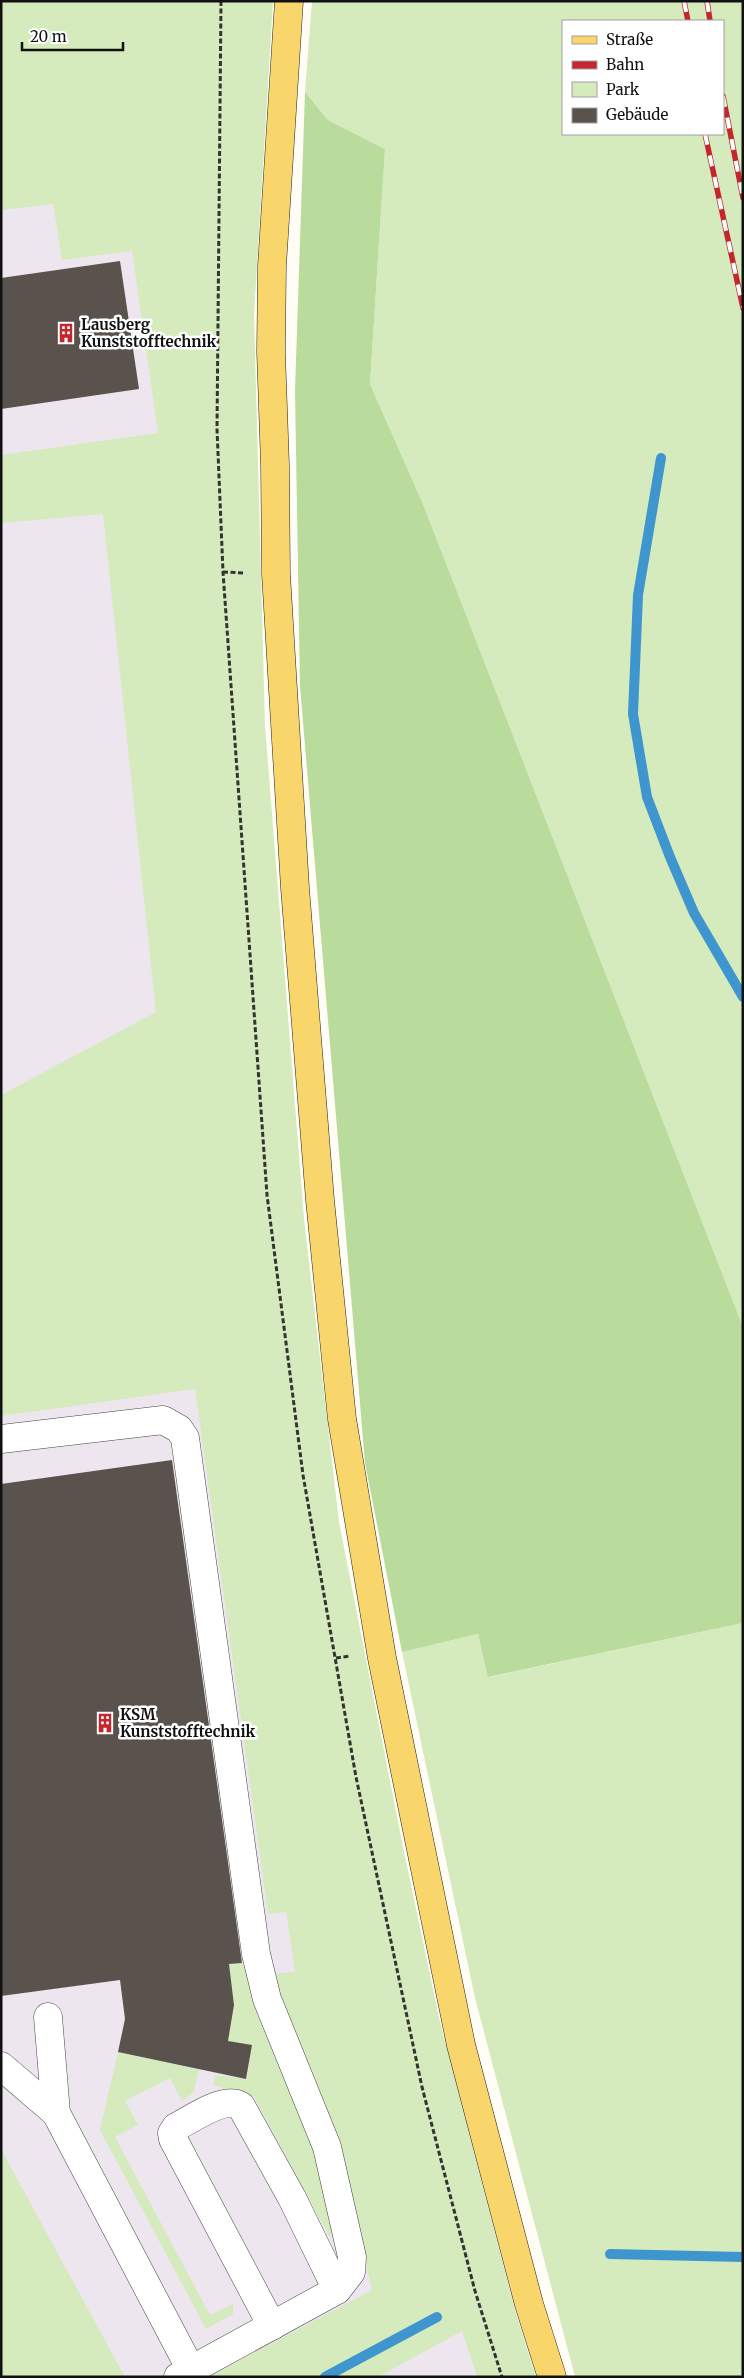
<svg xmlns="http://www.w3.org/2000/svg" width="744" height="2378" font-family="Merriweather,serif">
<style>
.industrial{fill:#eee6ef}
.green{fill:#d5ebbd;fill-rule:evenodd}
.forest{fill:#b9dc9c}
.lines{fill:none;stroke-linecap:round;stroke-linejoin:round}
.stream{stroke:#3f96cf;stroke-width:10}
.building{fill:#5a524d}
.minor-casing{stroke:#444;stroke-width:29}
.major-casing{stroke:#222;stroke-width:29}
.path{stroke:#333;stroke-width:3;stroke-dasharray:5 2.5;stroke-linecap:butt}
.minor{stroke:#fff;stroke-width:28}
.major{stroke:#f9d66b;stroke-width:28}
.rail-casing{stroke:#c4262e;stroke-width:5.5}
.rail{stroke:#fff;stroke-width:4;stroke-dasharray:11;stroke-linecap:butt}
.labels{text-anchor:middle;dominant-baseline:central;stroke-width:5;stroke-linejoin:round;paint-order:stroke}
.poi-label{font-size:15px;font-weight:bold;fill:#111;stroke:#fff;text-anchor:start}
</style>
<rect width="100%" height="100%" fill="#fffdf5"/>
<polygon class="industrial" points="1,1 202,1 252,1208 463,2331 477,2377 1,2377"/>
<g class="green">
<polygon points="1,1 273,1 254,315 265,725 304,1219 339,1522 403,1847 440,2022 515,2310 536,2377 477,2377 462,2331 378,2377 208,2377 372,2290 336,2143 280,2000 276,1974 295,1971 286,1912 268,1914 195,1389 1,1416 1,1095 156,1012 103,514 1,523 1,455 158,433 132,251 62,260 53,204 1,210"/>
<path d="M312,1H743V1327L423,504L370,384L385,149L328,120L305,92ZM563,21H723V134H563Z"/>
<polygon points="743,1623 743,2377 575,2377 475,1998 402,1652 478,1634 489,1677"/>
<polygon points="242,1963 312,2136 336,2233 329,2236 254,2097 213,2085 215,2075 247,2079 252,2046 228,2041 234,2005 229,1964"/>
<polygon points="118,2052 199,2069 194,2092 182,2101 170,2078 125,2101 138,2125 115,2137 210,2315 233,2304 233,2314 206,2329 100,2130"/>
<polygon points="1,2149 125,2377 1,2377"/>
</g>
<polygon class="forest" points="305,92 328,120 385,149 370,384 423,504 743,1327 743,1623 488,1677 478,1634 402,1652 365,1463 300,686 295,390"/>
<g class="lines">
<g class="stream">
<polyline points="661,458 638,595 633,714 647,797 670,857 694,913 743,997"/>
<polyline points="610,2254 743,2257"/>
<polyline points="325,2377 437,2317"/>
</g>
</g>
<g class="building">
<polygon points="120,261 139,389 1,409 1,278"/>
<polygon points="172,1460 242,1963 229,1964 234,2005 228,2041 252,2045 246,2079 118,2052 125,2019 120,1980 1,1996 1,1484"/>
</g>
<g class="lines">
<defs>
<g id="minor">
<polyline points="1,1439 163,1420 179,1429 185,1438 256,1954 267,1999 327,2147 352,2257 351,2272 337,2290 178,2377"/>
<polyline points="48,2017 56,2113 191,2370"/>
<polyline points="1,2066 56,2113"/>
<path d="M272,2326L173,2139L172,2133L176,2127C192,2119 225,2095 241,2106L292,2198L337,2290"/>
</g>
<polyline id="major" points="289,1 272,266 271,352 275,465 276,574 295,888 320,1200 342,1419 382,1658 461,2045 529,2304 552,2377"/>
</defs>
<use href="#minor" class="minor-casing"/>
<use href="#major" class="major-casing"/>
<g class="path">
<polyline points="221,1 217,429 223,572 267,1195 303,1475 356,1777 422,2087 475,2291 502,2377"/>
<polyline points="223,572 245,573"/>
<polyline points="336,1658 350,1656"/>
</g>
<use href="#minor" class="minor"/>
<use href="#major" class="major"/>
<defs>
<g id="rail">
<polyline points="684,1 688,21"/>
<polyline points="707,1 710,21"/>
<polyline points="723,96 743,198"/>
<polyline points="705,134 743,308"/>
</g>
</defs>
<use href="#rail" class="rail-casing"/>
<use href="#rail" class="rail"/>
</g>
<defs>
<symbol id="building-bare" viewBox="-9 -9 18 18"><path d="M-4-6H4V6H1V3H-1V6H-4ZM-2.5-4.3h1.7v1.8h-1.7ZM.8-4.3h1.7v1.8H.8ZM-2.5-1h1.7V.8h-1.7ZM.8-1h1.7V.8H.8Z" fill="#c4262e" stroke="#fff" stroke-width="2.5" paint-order="stroke"/></symbol>
</defs>
<g fill-rule="evenodd">
<use href="#building-bare" x="52" y="319" width="28" height="28"/>
<use href="#building-bare" x="91" y="1709" width="28" height="28"/>
</g>
<g class="labels">
<g class="poi-label">
<text x="81" y="324">Lausberg<tspan x="81" dy="17">Kunststofftechnik</tspan></text>
<text x="120" y="1714">KSM<tspan x="120" dy="17">Kunststofftechnik</tspan></text>
</g>
</g>
<rect width="744" height="2378" fill="none" stroke="#111111" stroke-width="5"/>
<rect x="562" y="20" width="162" height="115" fill="#ffffff" stroke="#a0a0a0"/>
<rect x="572" y="36" width="25" height="8" fill="#f9d66b" stroke="#a0a0a0"/>
<text x="606" y="45" font-size="15" fill="#111111">Straße</text>
<rect x="572" y="61" width="25" height="8" fill="#c4262e" stroke="#a0a0a0"/>
<text x="606" y="70" font-size="15" fill="#111111">Bahn</text>
<rect x="572" y="82" width="25" height="15" fill="#d5ebbd" stroke="#a0a0a0"/>
<text x="606" y="95" font-size="15" fill="#111111">Park</text>
<rect x="572" y="108" width="25" height="15" fill="#5a524d" stroke="#a0a0a0"/>
<text x="606" y="120" font-size="15" fill="#111111">Gebäude</text>
<path d="M22 42v8h101v-8" fill="none" stroke="#111111" stroke-width="2.5"/>
<text x="30" y="42" font-size="15" fill="#111111" stroke="#ffffff" stroke-width="4" paint-order="stroke">20 m</text>
</svg>
